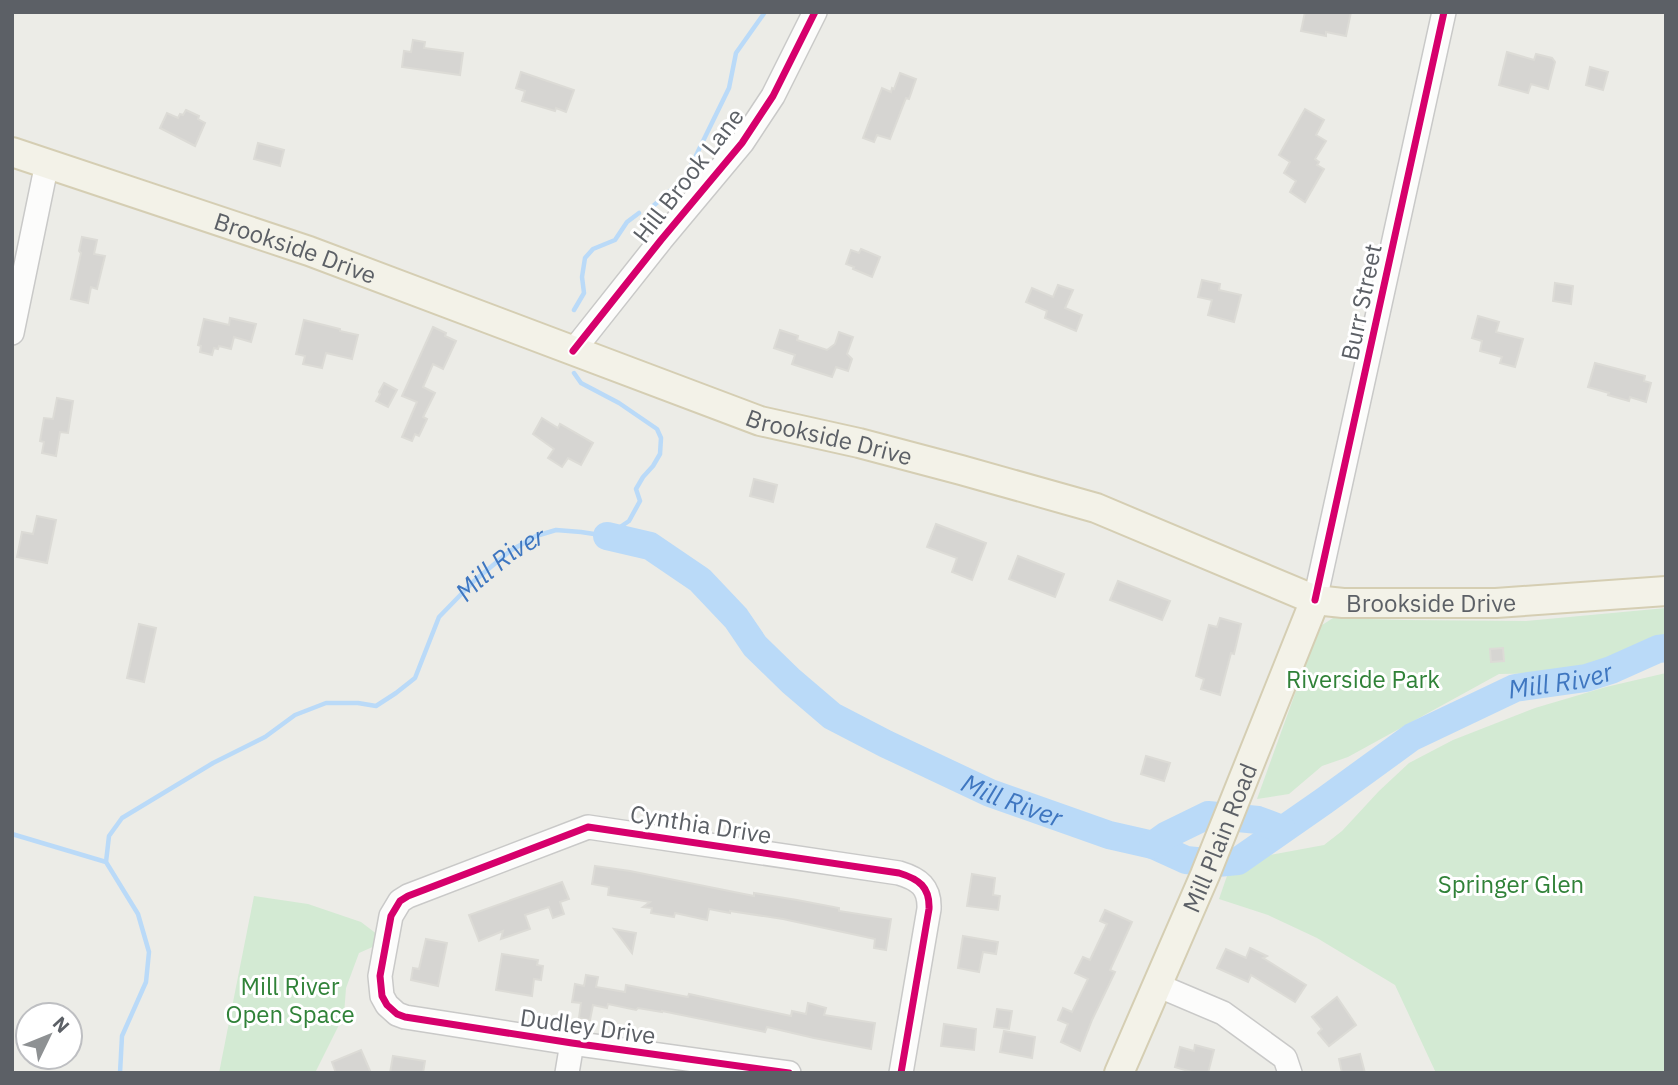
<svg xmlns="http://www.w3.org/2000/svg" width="1678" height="1085" font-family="'IBM Plex Sans',sans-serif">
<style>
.green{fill:#d3ead3}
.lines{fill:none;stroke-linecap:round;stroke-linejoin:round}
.stream{stroke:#badaf8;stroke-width:4.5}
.river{stroke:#badaf8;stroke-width:28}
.building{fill:#d6d5d2;stroke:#dcdbd6;stroke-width:2}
.minor-casing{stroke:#c9c9c8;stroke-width:26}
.major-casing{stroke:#d5ceb3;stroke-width:32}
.minor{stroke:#fcfcfb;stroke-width:23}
.major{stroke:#f3f2e8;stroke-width:28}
.cycleway-casing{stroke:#fff;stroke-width:11}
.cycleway{stroke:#d6006c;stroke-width:7}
.labels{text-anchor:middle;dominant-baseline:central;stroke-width:6;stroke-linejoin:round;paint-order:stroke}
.street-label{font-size:24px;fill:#5c6066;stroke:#fff}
.park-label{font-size:24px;fill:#308238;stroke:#fff}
.water-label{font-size:26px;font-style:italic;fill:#3e76c0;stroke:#fff}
</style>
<rect width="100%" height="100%" fill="#ecece7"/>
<g class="green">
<polygon points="1666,608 1666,639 1657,640 1598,665 1550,673 1499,674 1348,757 1322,766 1289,794 1257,799 1319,627 1333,618 1404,620 1526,621"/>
<polygon points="1666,673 1666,1073 1436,1073 1395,985 1317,938 1268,915 1219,899 1228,873 1270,855 1324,845 1342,831 1379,791 1409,763 1453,740 1535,708 1606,687"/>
<polygon points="254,896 308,904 361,922 386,941 359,953 346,988 344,1015 315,1073 219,1073"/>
</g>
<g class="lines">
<g class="stream">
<polyline points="652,207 685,178 729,88 736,53 765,12"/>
<polyline points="574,310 584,293 582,277 585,258 593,249 615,240 627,222 639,213"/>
<polyline points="12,834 106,862"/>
<path id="s1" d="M120,1073L122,1036L146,982L149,952L138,914L106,862L109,836L122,818L213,763L265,737L295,715L326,703H358L376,706L396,693L415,678L439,617L474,581L510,551L536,536L556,530L581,532L607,536L629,521L640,501L636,489L643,477L653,466L660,454L661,438L657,429L619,403L581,383L574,373"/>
</g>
<g class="river">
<path id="s2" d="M607,536L650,546L700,580L736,618L755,646L791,681L832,716L886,744L990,793L1109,835L1153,845L1186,860L1217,863L1238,861L1324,801L1412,737L1515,688L1586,678L1611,670L1658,649L1666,648"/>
<polyline points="1153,845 1167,835 1208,815 1258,820 1282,829"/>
</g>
</g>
<g class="building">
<polygon points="1305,12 1351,12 1346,36 1326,32 1326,36 1301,31"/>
<polygon points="413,40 425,42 424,48 463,53 460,75 402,67 404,51 411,52"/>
<polygon points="1507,52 1534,60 1536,54 1552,58 1555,62 1548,89 1531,84 1528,93 1499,85"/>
<polygon points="1590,67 1608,72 1603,90 1586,85"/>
<polygon points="521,72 574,90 566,112 556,108 555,111 522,101 525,91 516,88"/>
<polygon points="900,73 916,79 909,99 906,98 890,139 877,135 874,142 863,138 882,88 891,92 892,88 894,89"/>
<polygon points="1305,109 1324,120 1316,135 1326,141 1315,159 1319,162 1317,165 1324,169 1305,202 1290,192 1296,181 1284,173 1290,162 1279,155"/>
<polygon points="186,110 199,116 198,119 205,123 195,146 160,128 167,113 178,118 180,114 183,115"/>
<polygon points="258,143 284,150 280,166 254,159"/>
<polygon points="82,237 97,240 94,254 105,256 97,289 91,287 88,303 71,299 81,253 79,251"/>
<polygon points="861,249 880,257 872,277 853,269 854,267 846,264 851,250 859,253"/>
<polygon points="1202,280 1220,284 1219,290 1241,295 1234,322 1208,315 1212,300 1198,297"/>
<polygon points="1555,283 1573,286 1571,304 1553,301"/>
<polygon points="1058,285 1073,290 1065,308 1082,315 1076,331 1045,318 1047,311 1026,302 1032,288 1053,297"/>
<polygon points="1478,316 1499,322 1496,332 1523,339 1515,367 1500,363 1502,357 1480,351 1482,341 1472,338"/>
<polygon points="230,318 256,324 251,342 234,337 231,349 219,346 218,349 214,348 212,355 200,352 201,346 198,345 204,319 229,325"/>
<polygon points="304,320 340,329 340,331 358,335 352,359 326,353 322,368 303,364 305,356 296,354"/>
<polygon points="433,327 446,333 445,336 456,341 443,369 433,364 423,387 435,393 423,417 427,419 419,436 415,434 412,441 402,437 417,402 402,396"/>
<polygon points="780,330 798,336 797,340 827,350 835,344 839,332 853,337 847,354 852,359 848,371 836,367 832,377 792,364 795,355 774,348"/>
<polygon points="1595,363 1645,376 1644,381 1651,383 1646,402 1630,397 1629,401 1608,395 1609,393 1588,387"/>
<polygon points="384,383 397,390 388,407 376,401 380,394 379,392"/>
<polygon points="57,398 73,401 68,433 60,432 56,456 42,453 44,442 40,441 44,418 53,419"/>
<polygon points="542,418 558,428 560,424 593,443 581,465 568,458 562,467 548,458 554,449 533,434"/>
<polygon points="754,479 777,485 773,502 750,496"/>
<polygon points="37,516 56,520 47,563 17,557 22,532 33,534"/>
<polygon points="936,524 986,543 972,580 952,572 957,558 927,547"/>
<polygon points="1018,556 1064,574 1055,597 1009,579"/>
<polygon points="1118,581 1170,601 1162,620 1110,600"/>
<polygon points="1220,618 1241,624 1234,654 1231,653 1220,695 1201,689 1204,679 1196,676 1209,625 1217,627"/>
<polygon points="139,624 156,628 144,682 127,678"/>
<polygon points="1503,648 1504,661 1491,662 1490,649"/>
<polygon points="1146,756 1170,763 1164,781 1141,774"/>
<polygon points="595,866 630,871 754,896 754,893 797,900 839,908 839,911 891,919 886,950 874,948 875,939 783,919 730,911 730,913 709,909 707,920 675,913 674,917 651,913 652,908 643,907 650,902 608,895 609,887 592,884"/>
<polygon points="972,874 995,878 993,895 1000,896 998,910 967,906"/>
<polygon points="562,882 569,899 560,902 564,914 553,918 549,907 525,915 530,929 501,939 503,931 479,941 469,915"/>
<polygon points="1105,910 1132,922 1110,970 1115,972 1092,1020 1080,1051 1061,1042 1068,1024 1058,1020 1063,1008 1072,1012 1088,979 1075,973 1083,957 1090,960 1107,924 1100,921"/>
<polygon points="614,929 636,933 632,953"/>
<polygon points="963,936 998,942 996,954 983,952 979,972 958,968"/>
<polygon points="426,939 447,943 438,986 411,980 413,968 419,969"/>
<polygon points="1250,948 1267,956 1263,958 1306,985 1295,1002 1251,975 1248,982 1217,968 1226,949 1246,958"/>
<polygon points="502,954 538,960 537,965 543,966 541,980 534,979 532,996 496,990"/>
<polygon points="586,975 598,977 596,987 625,992 626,985 688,997 689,994 791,1016 792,1011 806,1014 808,1003 826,1008 824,1015 875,1023 871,1049 814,1038 767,1027 765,1032 662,1011 662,1012 638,1008 636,1010 608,1004 607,1008 593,1005 590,1020 579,1018 581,1003 572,1002 575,984 584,986"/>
<polygon points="1337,997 1356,1025 1329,1046 1318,1033 1322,1029 1312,1017"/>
<polygon points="997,1009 1012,1011 1009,1029 994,1027"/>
<polygon points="944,1024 976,1029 974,1050 941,1046"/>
<polygon points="1004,1031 1035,1037 1032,1058 1000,1052"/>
<polygon points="1195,1045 1214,1050 1208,1073 1195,1073 1175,1067 1180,1047 1194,1051"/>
<polygon points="361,1050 371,1073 336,1073 332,1062"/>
<polygon points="1360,1054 1365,1073 1342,1073 1339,1059"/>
<polygon points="393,1056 425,1061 423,1073 390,1073"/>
</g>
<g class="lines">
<defs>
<g id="minor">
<polyline points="12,333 47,163"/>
<polyline points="573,351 661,240 742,143 773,96 815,12"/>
<polyline points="1315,600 1444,12"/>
<polyline points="1157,985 1223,1013 1285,1058 1290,1073"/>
<polyline points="567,1073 572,1043"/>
<path d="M789,1073L572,1043L405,1017L397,1014L387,1005L382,996L380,976L391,916L400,901L408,896L588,827L899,873C919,879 930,887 929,909L901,1073"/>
</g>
<g id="major">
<path id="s3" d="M12,152L309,251L760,421L859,443L961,470L1096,508L1315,600L1343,603H1496L1666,591"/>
<path id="s4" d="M1119,1073L1205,875L1315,600"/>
</g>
</defs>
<use href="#minor" class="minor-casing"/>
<use href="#major" class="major-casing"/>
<use href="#minor" class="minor"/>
<use href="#major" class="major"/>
<defs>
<g id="cycleway">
<polyline points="573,351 661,240 742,143 773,96 815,12"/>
<polyline points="1315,600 1444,12"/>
<path d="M789,1073L572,1043L405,1017L397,1014L387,1005L382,996L380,976L391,916L400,901L408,896L588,827L899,873C919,879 930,887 929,909L901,1073"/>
</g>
</defs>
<use href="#cycleway" class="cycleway-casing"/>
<use href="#cycleway" class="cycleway"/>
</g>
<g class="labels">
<g class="street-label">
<text transform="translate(688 175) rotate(-52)">Hill Brook Lane</text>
<text stroke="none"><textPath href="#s3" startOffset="299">Brookside Drive</textPath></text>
<text transform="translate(1361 302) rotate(-78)">Burr Street</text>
<text stroke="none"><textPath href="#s3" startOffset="866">Brookside Drive</textPath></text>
<text stroke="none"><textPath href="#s3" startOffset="1496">Brookside Drive</textPath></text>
<text transform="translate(701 824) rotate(9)">Cynthia Drive</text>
<text stroke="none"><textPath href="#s4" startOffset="256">Mill Plain Road</textPath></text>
<text transform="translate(588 1026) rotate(8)">Dudley Drive</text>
</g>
<g class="park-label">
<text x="1363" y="679">Riverside Park</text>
<text x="1511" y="884">Springer Glen</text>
<text x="290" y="986">Mill River<tspan x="290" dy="28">Open Space</tspan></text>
</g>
<g class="water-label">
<text stroke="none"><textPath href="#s1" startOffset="756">Mill River</textPath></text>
<text stroke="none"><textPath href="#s2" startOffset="1104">Mill River</textPath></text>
<text stroke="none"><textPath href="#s2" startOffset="494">Mill River</textPath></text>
</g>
</g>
<rect width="1678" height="1085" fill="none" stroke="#5c6066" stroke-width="28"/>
<g transform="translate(49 1036) rotate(47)"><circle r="33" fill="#ffffff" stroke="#bebfc2" stroke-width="2"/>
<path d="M0-5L12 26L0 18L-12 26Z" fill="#8e9193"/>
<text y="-10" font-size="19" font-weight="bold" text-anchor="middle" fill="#5c6066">N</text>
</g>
</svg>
